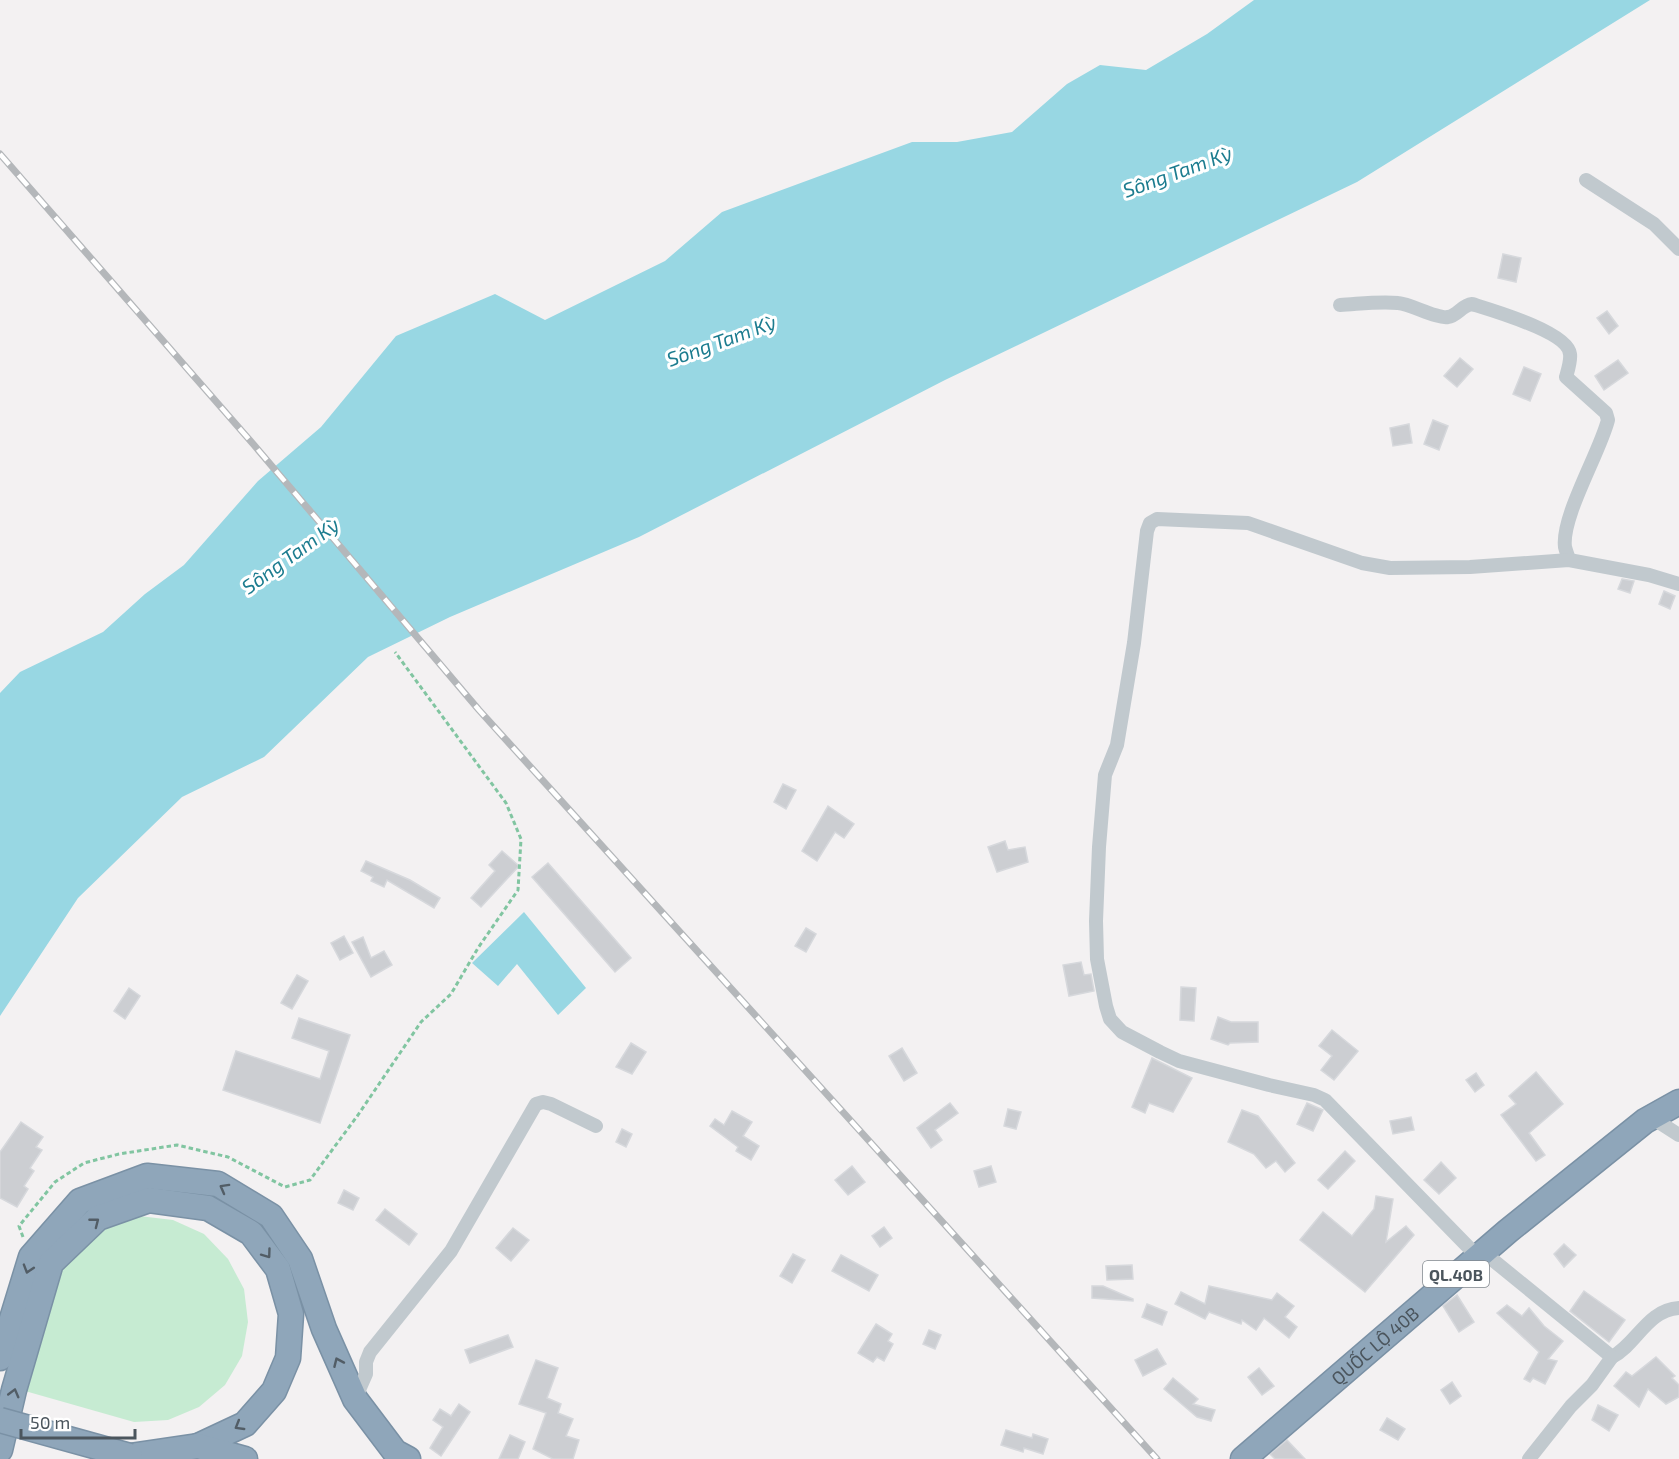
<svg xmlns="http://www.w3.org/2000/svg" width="1679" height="1459" font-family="'Exo 2',sans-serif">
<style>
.green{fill:#c6ebd2}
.water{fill:#98d7e3}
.building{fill:#ccced2;stroke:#d6d8dc;stroke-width:1.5}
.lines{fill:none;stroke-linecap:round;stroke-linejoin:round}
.highway-casing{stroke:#7a91a5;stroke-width:27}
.path{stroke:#81c5a1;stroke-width:3;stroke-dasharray:4.5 3;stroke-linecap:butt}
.street{stroke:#c1c9ce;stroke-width:14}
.highway{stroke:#8fa6ba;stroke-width:24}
.rail-casing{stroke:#b4b7ba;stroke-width:7}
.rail{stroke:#fff;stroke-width:4.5;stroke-dasharray:14;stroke-linecap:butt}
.highway-bridge-casing{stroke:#7a91a5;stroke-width:27;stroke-linecap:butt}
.highway-bridge{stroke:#8fa6ba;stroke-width:24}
.oneway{stroke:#525d66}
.labels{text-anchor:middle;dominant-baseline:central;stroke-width:6;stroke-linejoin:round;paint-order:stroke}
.shield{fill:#fff;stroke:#81888e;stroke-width:1.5}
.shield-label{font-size:16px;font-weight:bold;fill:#4b555d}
.street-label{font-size:18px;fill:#4b555d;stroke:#fff}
.water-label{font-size:20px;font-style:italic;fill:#1c7c8f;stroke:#fff}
</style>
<rect width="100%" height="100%" fill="#f3f1f2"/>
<polygon class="green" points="139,1216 173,1220 204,1234 228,1259 244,1289 248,1322 242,1356 225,1385 199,1407 168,1420 134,1422 18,1389 54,1267 105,1223"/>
<g class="water">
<polygon points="1254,0 1650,0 1357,182 945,380 639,537 450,617 368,657 264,757 182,797 78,898 0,1016 0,693 20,672 103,632 145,594 184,565 258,481 321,427 396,336 495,294 545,320 665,261 722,212 912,142 957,142 1012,132 1067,84 1100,65 1146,70 1207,34"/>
<polygon points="524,912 586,988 558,1015 517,964 498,986 472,963"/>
</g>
<g class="building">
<polygon points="1503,254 1521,258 1516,282 1498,278"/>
<polygon points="1607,311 1618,326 1609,334 1597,318"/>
<polygon points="1460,358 1473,369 1457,387 1444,376"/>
<polygon points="1618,360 1628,373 1604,390 1595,376"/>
<polygon points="1524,367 1541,374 1530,401 1513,394"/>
<polygon points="1433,420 1448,426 1439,450 1424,444"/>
<polygon points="1409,424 1412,443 1393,446 1390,428"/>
<polygon points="1622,579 1634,581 1630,593 1618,589"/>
<polygon points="1664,591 1675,596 1670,609 1659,604"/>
<polygon points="783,784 796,790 786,809 774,802"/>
<polygon points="828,806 854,824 844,838 835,832 817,861 802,851"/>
<polygon points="1005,841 1008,850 1025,847 1028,862 997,872 988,847"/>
<polygon points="502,851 519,866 481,907 471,898 495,871 489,865"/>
<polygon points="366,861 410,880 440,898 434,908 387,880 384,887 371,881 373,877 361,871"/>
<polygon points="548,863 631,958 615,972 532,877"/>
<polygon points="806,928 816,934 806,952 795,946"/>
<polygon points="344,936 353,953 340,960 331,943"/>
<polygon points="363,937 371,958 384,951 392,965 371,977 352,942"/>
<polygon points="1081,962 1084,975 1091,974 1094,991 1069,996 1063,965"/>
<polygon points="297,975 308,981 292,1009 281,1003"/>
<polygon points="1181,987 1196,988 1194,1021 1180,1020"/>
<polygon points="129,988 140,996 125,1019 114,1011"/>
<polygon points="1218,1017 1231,1022 1258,1022 1258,1042 1230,1043 1228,1045 1211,1039"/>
<polygon points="299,1018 350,1035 320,1123 223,1090 236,1051 320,1079 329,1051 292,1038"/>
<polygon points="1332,1030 1358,1051 1334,1080 1321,1070 1332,1056 1319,1046"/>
<polygon points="631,1043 646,1052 632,1074 616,1067"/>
<polygon points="902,1048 917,1073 904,1081 889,1056"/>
<polygon points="1152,1058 1192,1078 1173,1112 1149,1103 1145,1113 1132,1107"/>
<polygon points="1536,1072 1563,1104 1529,1133 1545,1155 1536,1161 1501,1115 1516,1104 1509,1096"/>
<polygon points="1476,1073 1484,1085 1475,1092 1466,1080"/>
<polygon points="950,1103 958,1113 935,1130 942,1140 931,1148 917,1128"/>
<polygon points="1307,1103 1323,1110 1313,1131 1297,1124"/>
<polygon points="1008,1109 1021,1112 1016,1129 1004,1126"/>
<polygon points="1242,1110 1258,1116 1295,1163 1285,1172 1276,1161 1266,1168 1254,1154 1228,1142"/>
<polygon points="732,1111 752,1122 743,1136 759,1146 751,1160 736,1151 738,1147 710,1126 715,1119 724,1125"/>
<polygon points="1411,1117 1414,1130 1393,1134 1390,1121"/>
<polygon points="21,1122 43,1137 36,1147 42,1150 30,1168 34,1171 24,1186 28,1189 17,1207 0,1198 0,1152"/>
<polygon points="622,1129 632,1134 626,1147 616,1142"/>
<polygon points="1345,1151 1355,1161 1328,1189 1318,1180"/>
<polygon points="1441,1162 1456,1178 1439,1194 1424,1180"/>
<polygon points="852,1166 865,1182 848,1195 835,1180"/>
<polygon points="991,1166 996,1182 979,1187 974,1171"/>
<polygon points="344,1190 359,1198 353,1210 338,1203"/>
<polygon points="1376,1196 1393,1199 1386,1242 1406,1226 1414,1235 1365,1292 1300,1240 1323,1212 1352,1236 1374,1209"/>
<polygon points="385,1209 417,1234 409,1245 376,1220"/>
<polygon points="884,1227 892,1238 880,1247 872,1236"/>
<polygon points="513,1228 529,1240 511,1261 496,1248"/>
<polygon points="1564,1244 1576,1255 1564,1267 1554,1254"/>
<polygon points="793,1254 805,1260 792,1283 780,1276"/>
<polygon points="841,1255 878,1275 869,1291 832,1271"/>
<polygon points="1132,1265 1133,1279 1107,1280 1106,1266"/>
<polygon points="1092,1286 1103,1286 1133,1299 1133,1301 1092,1298"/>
<polygon points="1209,1286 1272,1300 1277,1293 1294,1306 1285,1317 1297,1327 1289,1338 1264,1318 1256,1330 1242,1320 1241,1324 1209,1312 1205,1319 1175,1304 1181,1292 1205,1304"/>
<polygon points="1584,1291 1625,1320 1609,1342 1570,1311"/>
<polygon points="1457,1295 1474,1322 1459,1332 1443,1306"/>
<polygon points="1147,1304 1167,1312 1162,1325 1142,1317"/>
<polygon points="1507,1305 1522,1316 1529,1308 1544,1326 1563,1341 1548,1359 1557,1361 1545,1384 1533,1378 1530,1382 1524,1379 1539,1352 1497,1313"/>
<polygon points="876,1324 892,1334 888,1341 893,1344 884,1361 877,1357 873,1362 858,1353"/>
<polygon points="929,1330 941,1335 935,1349 923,1344"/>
<polygon points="508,1335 513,1347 470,1363 465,1350"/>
<polygon points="1157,1349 1166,1364 1143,1376 1135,1360"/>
<polygon points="1656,1357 1675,1376 1672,1378 1679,1385 1679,1397 1666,1404 1648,1389 1639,1407 1614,1386 1626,1372 1632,1376"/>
<polygon points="536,1360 558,1368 547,1398 561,1404 558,1413 573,1419 566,1436 579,1440 573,1459 553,1459 533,1449 546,1413 519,1404"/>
<polygon points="1259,1368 1274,1386 1262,1395 1248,1377"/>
<polygon points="1173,1378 1198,1399 1193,1404 1215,1410 1211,1421 1197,1417 1164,1389"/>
<polygon points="1452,1382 1461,1396 1450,1404 1441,1390"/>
<polygon points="459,1404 470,1412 441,1456 430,1448 443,1427 433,1420 440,1409 451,1416"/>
<polygon points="1598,1405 1618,1415 1609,1431 1592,1420"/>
<polygon points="1387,1418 1405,1429 1398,1440 1380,1430"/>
<polygon points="1006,1430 1032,1438 1033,1434 1048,1439 1043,1454 1024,1448 1023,1452 1001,1445"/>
<polygon points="510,1435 525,1442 518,1459 499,1459"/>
<polygon points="1287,1440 1305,1459 1275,1459 1270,1454"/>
</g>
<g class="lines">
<defs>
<g id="highway">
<polyline points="0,1358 31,1257 80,1201 147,1176 218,1184 271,1216 300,1259 324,1329 355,1399 395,1452 408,1459"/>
<polyline points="0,1450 14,1390 51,1263 98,1218 149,1200 208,1208 251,1233 278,1269 291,1314 288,1358 274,1391 245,1424 198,1446"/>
<polyline points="130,1456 198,1446 245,1459"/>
<path id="s1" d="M1243,1459L1508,1231L1645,1121L1679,1102"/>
</g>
</defs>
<use href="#highway" class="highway-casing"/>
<polyline class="path" points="23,1237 19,1226 55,1182 84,1163 119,1154 177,1145 228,1157 285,1187 310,1180 358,1115 421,1022 451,994 478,948 518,890 521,839 506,803 395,652"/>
<g class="street">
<polyline points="1586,180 1654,224 1679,249"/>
<path d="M1340,305C1359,304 1379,301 1398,303C1411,304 1437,319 1448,317C1457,316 1462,305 1472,304C1491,310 1568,332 1570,354C1571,361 1568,370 1566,377L1606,413L1608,420C1600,452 1561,517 1565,547C1566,551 1568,556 1569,560"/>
<polyline points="1651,1117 1679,1135"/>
<path d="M1483,1252L1612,1357C1637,1344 1647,1310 1679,1308"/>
<polyline points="1477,1256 1325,1100 1314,1095 1269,1085 1179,1061 1160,1052 1122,1032 1110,1019 1106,1006 1097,959 1096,921 1099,847 1105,775 1117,745 1134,643 1147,531 1150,523 1157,519 1248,523 1362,563 1390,568 1470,567 1569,560 1649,575 1679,584"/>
<polyline points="355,1399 366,1374 366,1362 370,1352 451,1251 536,1104 543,1102 551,1104 596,1126"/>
<polyline points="1529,1459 1571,1406 1592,1385 1612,1357"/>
</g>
<use href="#highway" class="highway"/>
<defs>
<polyline id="rail" points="0,154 254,445 479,710 1157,1459"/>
</defs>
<use href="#rail" class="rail-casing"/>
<use href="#rail" class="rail"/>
<defs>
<polyline id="highway-bridge" points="0,1420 130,1456"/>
</defs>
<use href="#highway-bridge" class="highway-bridge-casing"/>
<use href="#highway-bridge" class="highway-bridge"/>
</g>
<defs><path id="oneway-chevron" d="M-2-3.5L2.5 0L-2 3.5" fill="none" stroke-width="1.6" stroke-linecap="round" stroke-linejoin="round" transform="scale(1.5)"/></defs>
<g class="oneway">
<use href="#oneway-chevron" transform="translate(224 1188) rotate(-151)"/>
<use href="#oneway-chevron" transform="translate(95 1222) rotate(-38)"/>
<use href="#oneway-chevron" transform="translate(267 1254) rotate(54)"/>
<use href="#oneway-chevron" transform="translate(28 1269) rotate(107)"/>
<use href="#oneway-chevron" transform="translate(338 1362) rotate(-114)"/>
<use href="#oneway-chevron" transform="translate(14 1393) rotate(-75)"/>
<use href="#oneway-chevron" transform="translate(239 1426) rotate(149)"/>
</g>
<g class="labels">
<rect class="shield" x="1423" y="1261" width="66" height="26" rx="4.5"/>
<g class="shield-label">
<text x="1456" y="1274">QL.40B</text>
</g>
<g class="street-label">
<text stroke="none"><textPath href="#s1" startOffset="174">QUỐC LỘ 40B</textPath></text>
</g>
<g class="water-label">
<text transform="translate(1177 171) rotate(-20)">Sông Tam Kỳ</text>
<text transform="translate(721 340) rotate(-20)">Sông Tam Kỳ</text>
<text transform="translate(290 555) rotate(-36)">Sông Tam Kỳ</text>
</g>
</g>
<path d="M21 1429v9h114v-9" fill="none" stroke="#4b555d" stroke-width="3"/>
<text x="30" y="1429" font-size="18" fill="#4b555d" stroke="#ffffff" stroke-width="4.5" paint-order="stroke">50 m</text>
</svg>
